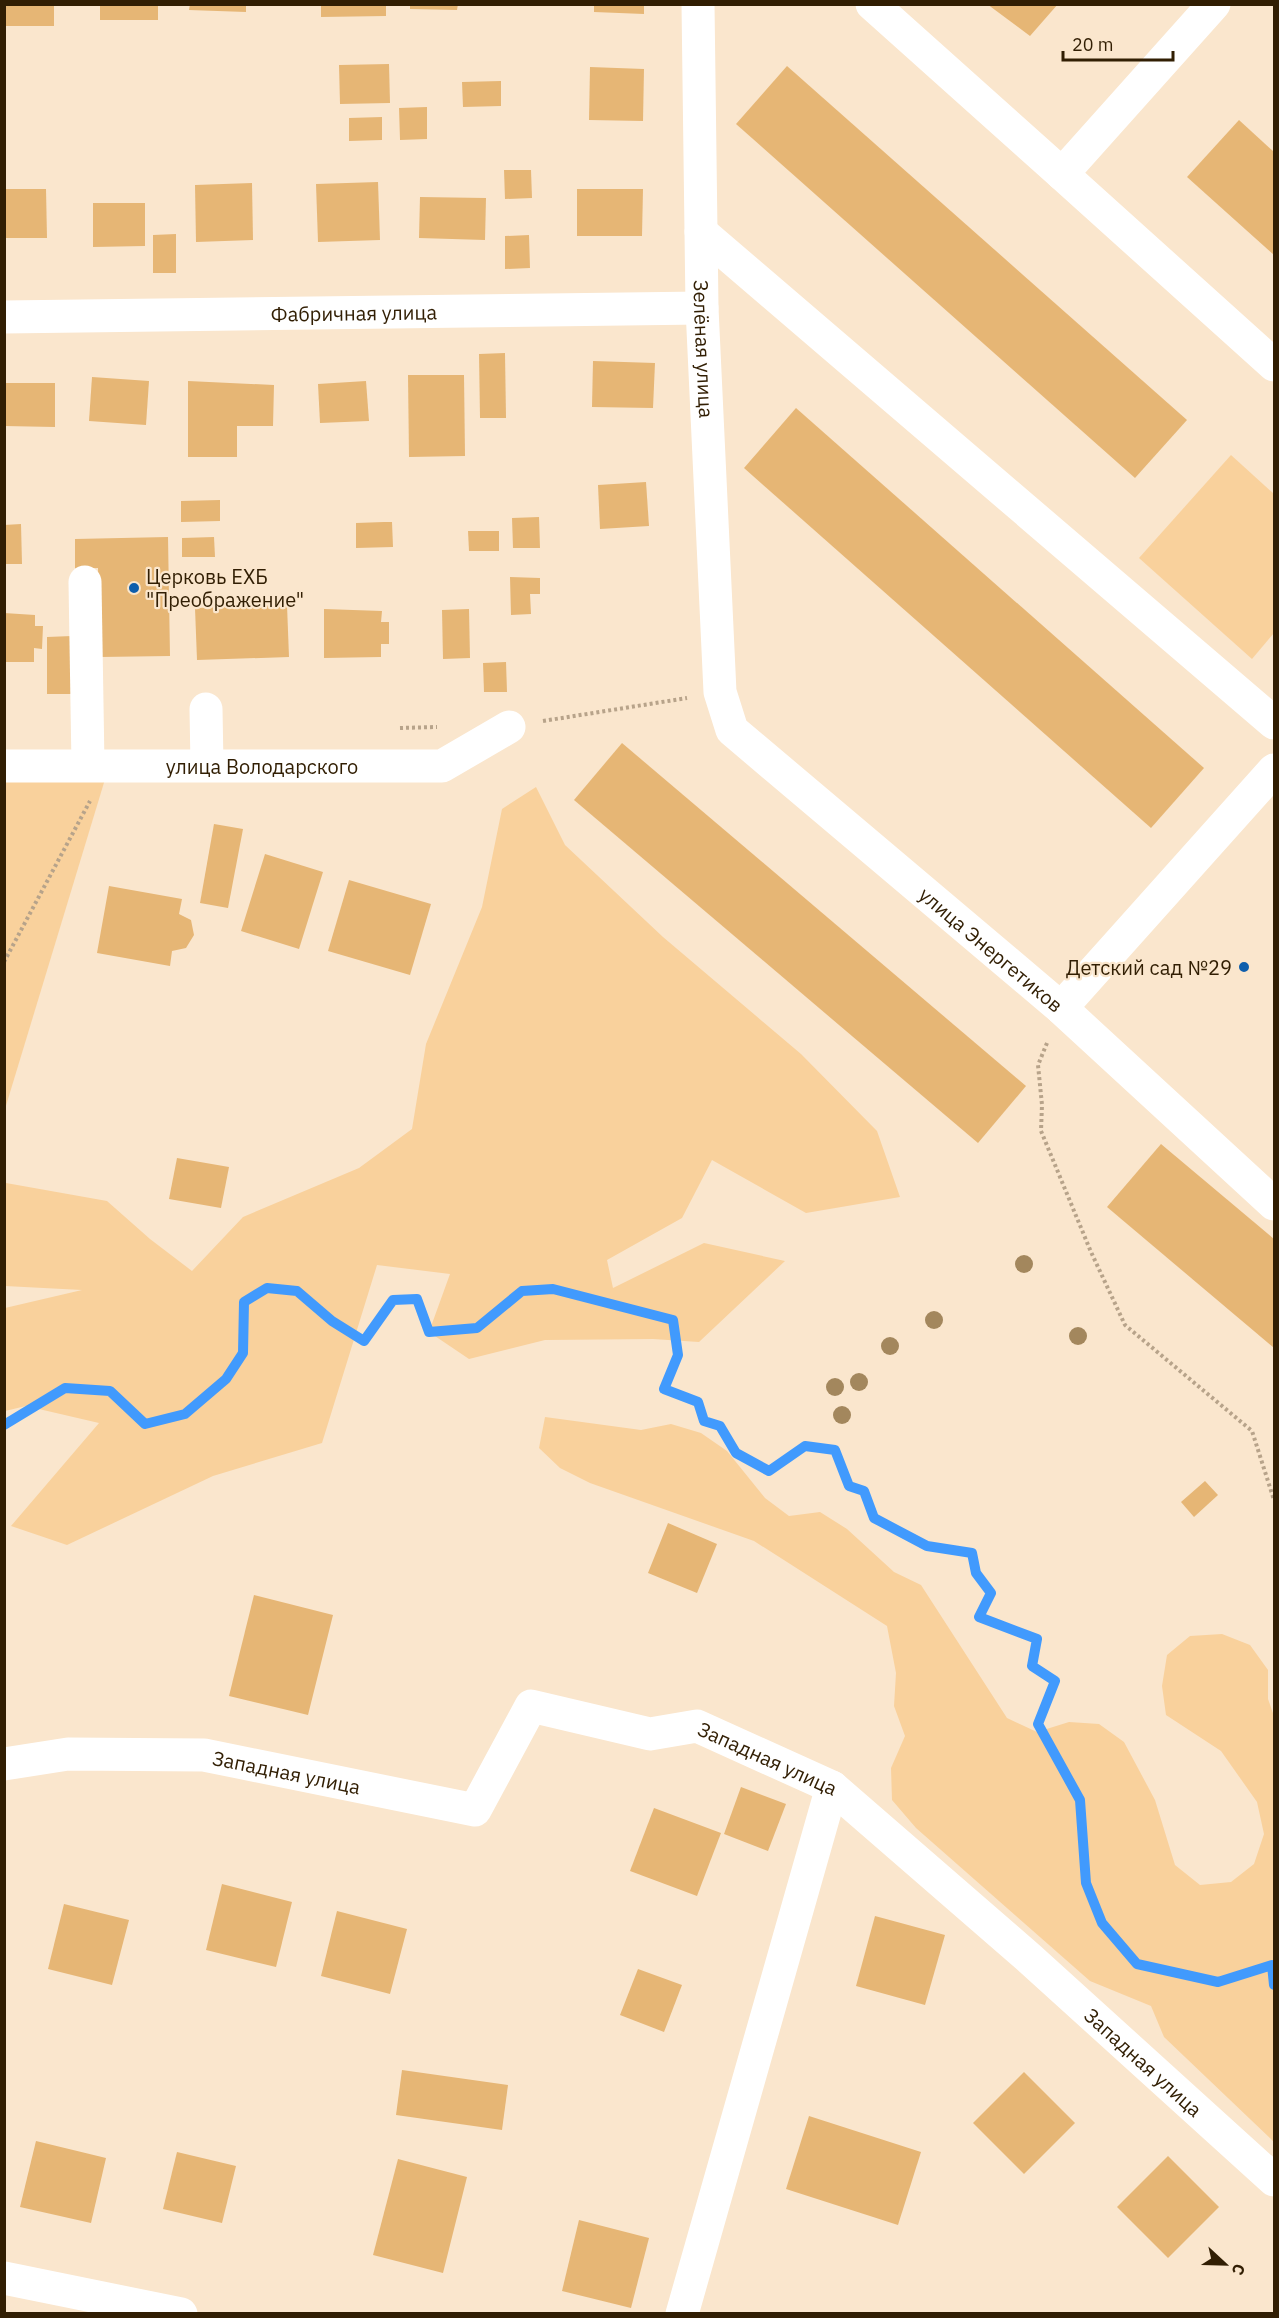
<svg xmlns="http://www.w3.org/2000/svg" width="1279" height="2318" font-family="'IBM Plex Sans',sans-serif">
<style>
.green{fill:#f9d19c}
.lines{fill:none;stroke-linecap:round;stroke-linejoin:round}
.stream{stroke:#419afd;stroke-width:10}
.building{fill:#e6b675}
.path{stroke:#b7a38a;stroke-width:4;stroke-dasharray:3 3;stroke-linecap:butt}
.minor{stroke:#fff;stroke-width:33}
.tree{fill:#a3875d}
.poi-dot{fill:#0e5eac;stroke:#fae6cd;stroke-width:2}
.labels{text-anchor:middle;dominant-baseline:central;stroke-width:4.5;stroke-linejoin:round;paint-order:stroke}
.street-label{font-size:20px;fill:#311e03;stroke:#fae6cd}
.poi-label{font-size:20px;fill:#311e03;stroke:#fae6cd;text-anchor:start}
</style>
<rect width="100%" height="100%" fill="#fae6cd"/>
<g class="green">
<polygon points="1231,455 1274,494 1274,633 1252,659 1139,558"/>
<polygon points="5,774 106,776 5,1109"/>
<polygon points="536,787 565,845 663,937 801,1054 877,1131 900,1197 806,1213 712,1160 682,1218 607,1260 613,1288 704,1243 785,1261 699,1342 653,1339 545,1340 469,1359 429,1332 450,1274 377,1265 322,1443 213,1476 67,1545 11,1526 99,1423 26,1406 5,1411 5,1308 82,1290 5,1286 6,1183 107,1201 150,1239 192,1271 243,1217 359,1168 412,1129 426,1044 482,907 502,809"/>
<polygon points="545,1417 641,1430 671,1424 701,1433 727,1451 765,1498 789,1516 820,1512 847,1529 894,1572 921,1585 1007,1718 1037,1732 1069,1722 1099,1724 1124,1742 1155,1800 1175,1865 1200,1885 1231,1882 1254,1864 1264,1834 1257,1802 1221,1751 1166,1715 1162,1686 1167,1655 1190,1636 1222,1634 1250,1645 1268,1670 1268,1699 1274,1716 1274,2142 1164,2037 1151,2006 1090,1981 916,1828 892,1800 891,1768 905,1736 894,1706 896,1673 887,1626 754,1541 590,1483 560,1468 539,1448"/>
</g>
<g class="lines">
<polyline class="stream" points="4,1425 65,1388 110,1391 145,1424 185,1414 226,1379 243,1353 244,1302 267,1288 297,1291 332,1321 364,1341 393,1300 417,1299 429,1332 477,1328 522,1291 553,1289 673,1320 678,1355 664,1389 698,1402 704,1421 720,1426 736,1453 769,1471 805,1446 835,1450 849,1486 864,1491 874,1518 927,1546 972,1553 976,1573 991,1593 979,1617 1037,1639 1032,1666 1055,1681 1038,1724 1080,1800 1086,1883 1102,1923 1137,1964 1218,1982 1272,1965 1274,1985"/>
</g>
<g class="building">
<rect x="4" y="4" width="50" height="22"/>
<rect x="100" y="4" width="58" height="16"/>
<polygon points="190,4 246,4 246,12 189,10"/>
<polygon points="321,4 386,4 386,16 321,17"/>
<polygon points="410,4 458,4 457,10 410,9"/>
<polygon points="594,4 644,4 644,14 594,12"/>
<polygon points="987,4 1058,4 1030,36"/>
<polygon points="389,64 390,103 340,104 339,65"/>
<polygon points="787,66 1187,420 1135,478 736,124"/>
<polygon points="590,67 644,69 643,121 589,120"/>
<polygon points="501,81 501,106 463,107 462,82"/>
<polygon points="427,107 427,139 400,140 399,108"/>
<polygon points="382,117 382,140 349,141 349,118"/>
<polygon points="1239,120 1274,152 1274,255 1187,177"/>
<polygon points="504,170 531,170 532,198 505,199"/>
<polygon points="378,182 380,240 318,242 316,184"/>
<polygon points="252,183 253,240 196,242 195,185"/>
<polygon points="4,189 46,189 47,238 4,238"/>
<polygon points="577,189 643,189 642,236 577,236"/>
<polygon points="420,197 486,198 485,240 419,238"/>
<polygon points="93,203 145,203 145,246 93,247"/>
<polygon points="176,234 176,273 153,273 153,235"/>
<polygon points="529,235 530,268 505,269 505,236"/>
<polygon points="505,353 506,418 480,418 479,354"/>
<polygon points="593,361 655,363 653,408 592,407"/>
<polygon points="408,375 464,375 465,456 409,457"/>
<polygon points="92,377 149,381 146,425 89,421"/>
<polygon points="188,381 274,385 273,426 237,426 237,457 188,457"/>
<polygon points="366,381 369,421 320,423 318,384"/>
<polygon points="4,383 55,383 55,427 4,426"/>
<polygon points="796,408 1204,768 1151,828 744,468"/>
<polygon points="646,482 649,526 600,529 598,485"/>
<polygon points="220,500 220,521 181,522 181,501"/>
<polygon points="539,517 540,548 513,548 512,518"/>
<polygon points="384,522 392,522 393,547 356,548 356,523"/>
<polygon points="21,524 22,564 4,564 4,525"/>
<polygon points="468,531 499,531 499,551 469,551"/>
<polygon points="168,537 170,656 100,657 98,568 75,569 75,539"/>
<polygon points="214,537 215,557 182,557 182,538"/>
<polygon points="510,577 540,578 540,594 530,594 531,614 511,615"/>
<polygon points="287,605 289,657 197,660 195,608"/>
<polygon points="324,609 382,611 381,622 389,622 389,644 381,644 381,657 324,658"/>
<polygon points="469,609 470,658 443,659 442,610"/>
<polygon points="4,613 35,615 35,626 43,626 42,649 34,648 34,662 4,662"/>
<polygon points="72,636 72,694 47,694 47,637"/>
<polygon points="506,662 507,692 484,692 483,663"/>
<polygon points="622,743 1026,1086 978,1143 574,800"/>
<polygon points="214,824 243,829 228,908 200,903"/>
<polygon points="265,854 323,872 299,949 241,931"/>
<polygon points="349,880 431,904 410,975 328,951"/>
<polygon points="109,886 182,899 179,914 191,920 194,935 186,948 172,951 170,966 97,953"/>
<polygon points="1161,1144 1274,1239 1274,1348 1107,1207"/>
<polygon points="177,1158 229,1167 221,1208 169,1199"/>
<polygon points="1205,1481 1218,1495 1194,1517 1181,1502"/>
<polygon points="668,1523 717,1544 697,1593 648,1573"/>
<polygon points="254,1595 333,1615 308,1715 229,1696"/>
<polygon points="741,1787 786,1804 768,1851 724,1834"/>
<polygon points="654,1808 721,1833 697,1896 630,1871"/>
<polygon points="222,1884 292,1902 276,1967 206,1950"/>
<polygon points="64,1904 129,1920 112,1985 48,1969"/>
<polygon points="337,1911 407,1929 390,1994 321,1976"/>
<polygon points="875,1916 945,1935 925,2005 856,1986"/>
<polygon points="638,1969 682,1985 664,2032 620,2015"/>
<polygon points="402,2070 508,2085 502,2130 396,2115"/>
<polygon points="1024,2072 1075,2123 1024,2174 973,2123"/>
<polygon points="809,2116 921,2152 898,2225 786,2189"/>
<polygon points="36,2141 106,2158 91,2223 20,2207"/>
<polygon points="177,2152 236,2166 222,2223 163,2209"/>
<polygon points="1168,2156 1219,2207 1168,2258 1117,2207"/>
<polygon points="398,2159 467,2177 443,2273 373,2255"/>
<polygon points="579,2220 649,2238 631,2308 562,2291"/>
</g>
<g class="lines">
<g class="path">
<polyline points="543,721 687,698"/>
<polyline points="400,728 437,727"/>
<polyline points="4,962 90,801"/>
<polyline points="1047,1043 1038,1065 1042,1105 1041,1131 1091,1252 1125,1325 1252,1431 1274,1500"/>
</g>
<g class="minor">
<path id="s1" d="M698,4L702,308L720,692L732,730L1061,1008L1274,1204"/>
<polyline points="872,4 1062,174 1214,4"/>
<polyline points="1062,174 1274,365"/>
<polyline points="701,232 1274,723"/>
<path id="s2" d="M4,317L702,308"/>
<polyline points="85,582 88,765"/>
<polyline points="206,709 207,765"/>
<path id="s3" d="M4,766H442L509,727"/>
<polyline points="1061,1008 1274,770"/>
<path id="s4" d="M4,1764L68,1754L204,1755L475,1810L531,1706L650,1734L697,1726L832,1787L1029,1958L1274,2180"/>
<polyline points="4,2278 181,2314"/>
<polyline points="682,2314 832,1787"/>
</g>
</g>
<g class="tree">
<circle cx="1024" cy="1264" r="9"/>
<circle cx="934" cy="1320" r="9"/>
<circle cx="1078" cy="1336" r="9"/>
<circle cx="890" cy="1346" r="9"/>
<circle cx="859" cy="1382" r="9"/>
<circle cx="835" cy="1387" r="9"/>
<circle cx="842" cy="1415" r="9"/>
</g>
<g class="poi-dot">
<circle cx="134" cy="588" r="6"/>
<circle cx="1244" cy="967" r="6"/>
</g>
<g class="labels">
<g class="street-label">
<text stroke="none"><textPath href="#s2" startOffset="350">Фабричная улица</textPath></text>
<text stroke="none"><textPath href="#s1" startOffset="345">Зелёная улица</textPath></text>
<text stroke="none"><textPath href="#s3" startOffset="258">улица Володарского</textPath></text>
<text stroke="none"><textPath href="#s1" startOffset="1068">улица Энергетиков</textPath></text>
<text stroke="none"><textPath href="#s4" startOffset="843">Западная улица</textPath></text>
<text stroke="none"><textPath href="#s4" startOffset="285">Западная улица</textPath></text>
<text stroke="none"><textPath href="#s4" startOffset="1329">Западная улица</textPath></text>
</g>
<g class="poi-label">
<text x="146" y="576">Церковь ЕХБ<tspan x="146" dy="23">"Преображение"</tspan></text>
<text x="1232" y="967" text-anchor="end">Детский сад №29</text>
</g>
</g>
<rect width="1279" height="2318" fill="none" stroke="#311e03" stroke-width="12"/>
<g transform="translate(1225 2264) rotate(112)" stroke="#fae6cd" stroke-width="4.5" paint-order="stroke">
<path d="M0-4.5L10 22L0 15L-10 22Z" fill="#311e03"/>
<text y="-9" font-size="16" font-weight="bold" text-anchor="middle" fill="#311e03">С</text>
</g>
<path d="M1063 51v9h110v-9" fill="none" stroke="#311e03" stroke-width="3"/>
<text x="1072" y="51" font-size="18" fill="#311e03" stroke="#fae6cd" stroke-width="4.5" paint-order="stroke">20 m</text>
</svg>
